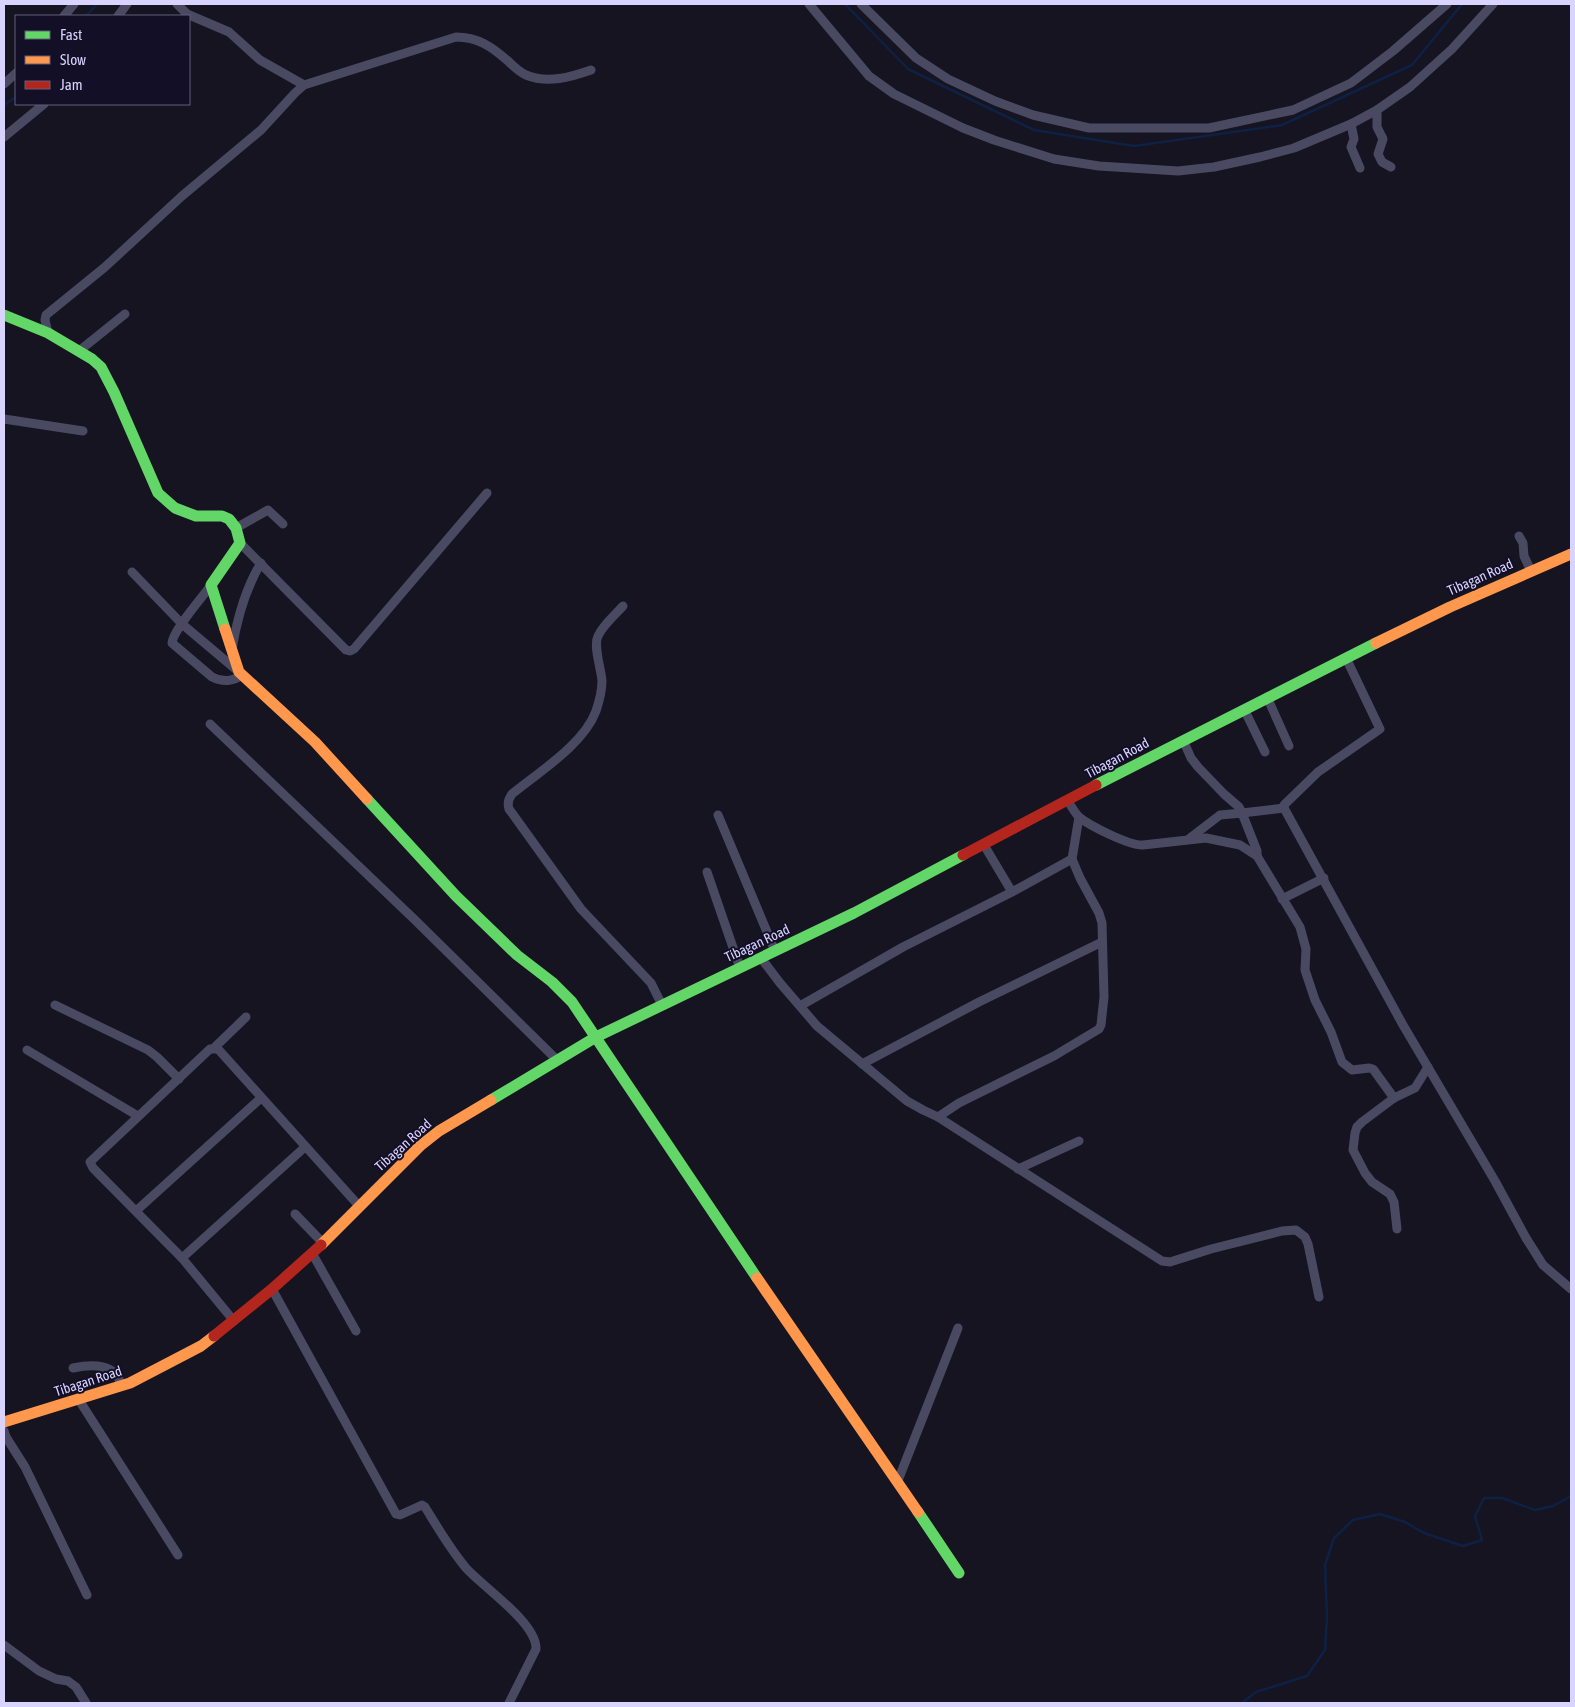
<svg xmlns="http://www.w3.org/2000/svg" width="1575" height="1707" font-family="'Asap Condensed',sans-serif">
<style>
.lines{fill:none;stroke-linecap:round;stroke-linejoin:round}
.stream{stroke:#0d2144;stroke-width:2.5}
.street{stroke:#4a4962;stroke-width:9}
.fast{stroke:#63d668;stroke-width:11}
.slow{stroke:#ff974d;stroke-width:11}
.jam{stroke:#b3261e;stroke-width:11}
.labels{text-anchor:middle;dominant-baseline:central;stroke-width:4;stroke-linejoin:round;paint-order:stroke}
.street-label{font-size:14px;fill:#d9d4ff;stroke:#130f26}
</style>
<rect width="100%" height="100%" fill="#161421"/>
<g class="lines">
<g class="stream">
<polyline points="845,4 908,69 1034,130 1134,146 1282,125 1412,65 1462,4"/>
<polyline points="86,16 97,4"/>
<polyline points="4,105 16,97"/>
<polyline points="1242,1703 1256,1692 1307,1676 1325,1650 1327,1617 1325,1565 1334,1538 1353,1520 1380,1514 1405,1522 1424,1533 1463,1546 1482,1540 1475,1516 1484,1498 1502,1498 1535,1510 1553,1506 1571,1496"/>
</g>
<g class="street">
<polyline points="177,4 187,14 229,32 260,60 304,85"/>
<polyline points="809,4 869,76 894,94 963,128 994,140 1054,159 1099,166 1178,171 1214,167 1260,157 1294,148 1351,124 1377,110 1410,87 1452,49 1493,4"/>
<polyline points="861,4 916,58 948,79 995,101 1033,115 1089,128 1209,128 1293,110 1351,83 1393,51 1447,4"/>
<polyline points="64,16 74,4"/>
<polyline points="118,16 127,4"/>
<polyline points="4,84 16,73"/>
<polyline points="1377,110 1377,127 1383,139 1378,154 1382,162 1391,167"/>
<polyline points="1351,124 1354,139 1351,147 1360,168"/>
<polyline points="4,137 44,104"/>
<path d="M48,333L45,320L46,315L105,267L182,196L261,130L295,93L304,85L456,37C478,37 492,47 508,61C513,66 519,72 526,75C548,84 571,77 591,70"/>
<polyline points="79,351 125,314"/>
<polyline points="4,419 83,431"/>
<polyline points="236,528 268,510 283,524"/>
<polyline points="1519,536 1523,543 1524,556 1531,571"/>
<polyline points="240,543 346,650 350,651 354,649 487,493"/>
<polyline points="132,572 182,624 239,672"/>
<path d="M211,585C202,598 173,630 172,643L212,677C224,683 232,681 243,675"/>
<path d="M623,606C615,615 603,625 598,636C593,646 601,668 602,681C602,690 599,702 596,711C584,744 539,772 512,794C509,798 507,803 509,809L581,909L651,983L662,1005"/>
<path d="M232,649C237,619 245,589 261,563"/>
<polyline points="1346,658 1380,729 1318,772 1284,805 1284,808 1403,1025 1495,1181 1526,1238 1543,1265 1571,1289"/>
<polyline points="1267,697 1289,746"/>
<polyline points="1244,709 1265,752"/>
<polyline points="210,724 415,920 557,1060"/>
<polyline points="1183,740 1191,758 1198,767 1224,794 1239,807 1242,813 1284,808"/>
<path d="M1068,801C1071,806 1075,813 1079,817C1090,826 1130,846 1143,845L1206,838L1240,845L1257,856L1300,927L1306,949L1305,970L1315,1000L1331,1032L1342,1062L1352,1070L1369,1068L1373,1069L1394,1098"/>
<polyline points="718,815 775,951"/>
<polyline points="1190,838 1220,815 1242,813 1257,851 1257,856"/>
<polyline points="984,845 1012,892"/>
<polyline points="707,872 740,968"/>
<polyline points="1282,899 1324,878"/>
<polyline points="761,958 780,983 817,1026 907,1101 923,1110 938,1117 1162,1261 1170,1262 1211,1249 1282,1231 1296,1230 1305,1237 1308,1244 1319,1297"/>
<polyline points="55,1005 148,1050 157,1057 179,1079"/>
<polyline points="800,1006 903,947 1012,892 1072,859"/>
<polyline points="214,1048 246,1017"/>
<polyline points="27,1050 138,1116"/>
<polyline points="862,1064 979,1002 1102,942"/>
<polyline points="938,1117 959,1103 1054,1056 1099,1029 1101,1025 1104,997 1102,923 1099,913 1080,878 1072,859 1079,817"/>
<polyline points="1018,1169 1079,1141"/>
<polyline points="136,1211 261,1098"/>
<polyline points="295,1214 323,1243"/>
<polyline points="1397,1229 1394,1202 1390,1194 1372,1182 1365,1173 1353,1150 1355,1133 1357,1127 1362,1122 1394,1098 1415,1088 1428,1067"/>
<polyline points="312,1253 356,1331"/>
<polyline points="182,1258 305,1147"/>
<path d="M272,1289L396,1514L400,1515L422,1505L425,1507C438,1528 450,1549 466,1568C483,1587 537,1623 536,1649L509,1703"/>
<polyline points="234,1321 182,1258 93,1168 90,1162 210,1049 218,1049 360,1207"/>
<path d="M73,1368C92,1364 117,1363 121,1386"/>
<polyline points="79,1400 178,1555"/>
<polyline points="4,1431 6,1437 25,1467 87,1595"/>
<polyline points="897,1483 958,1328"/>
<polyline points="4,1645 39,1671 56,1679 68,1681 76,1687 86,1703"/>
</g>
<g class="fast">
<polyline points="4,315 48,333 92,359 101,367 114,392 158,493 175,508 196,516 222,516 229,519 236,528 240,543 211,585 225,629"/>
<polyline points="1096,785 1376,643"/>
<polyline points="367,799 456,896 517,955 552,982 572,1002 757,1278"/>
<polyline points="491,1100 596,1037 854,913 963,855"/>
<polyline points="918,1512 959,1573"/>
</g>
<g class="slow">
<polyline points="225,629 239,672 315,742 367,799"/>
<polyline points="1376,643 1450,607 1571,554"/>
<polyline points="321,1245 420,1146 439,1131 491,1100"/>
<polyline points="757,1278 918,1512"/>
<polyline points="4,1422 130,1383 201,1346 214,1336"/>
</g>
<g class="jam">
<polyline points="963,855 1096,785"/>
<polyline points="214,1336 272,1289 321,1245"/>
</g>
</g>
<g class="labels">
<g class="street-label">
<text transform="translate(1480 577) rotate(-24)">Tibagan Road</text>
<text transform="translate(1117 758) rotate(-28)">Tibagan Road</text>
<text transform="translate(757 943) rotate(-25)">Tibagan Road</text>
<text transform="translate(403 1145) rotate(-42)">Tibagan Road</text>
<text transform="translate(88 1381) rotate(-18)">Tibagan Road</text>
</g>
</g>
<rect width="1575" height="1707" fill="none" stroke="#d9d4ff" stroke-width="10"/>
<rect x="15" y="15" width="175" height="90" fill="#130f26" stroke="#625e7d"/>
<rect x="25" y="31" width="25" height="8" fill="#63d668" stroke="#625e7d"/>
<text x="60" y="40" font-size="15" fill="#d9d4ff">Fast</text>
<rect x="25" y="56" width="25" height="8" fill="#ff974d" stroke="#625e7d"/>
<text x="60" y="65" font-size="15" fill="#d9d4ff">Slow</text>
<rect x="25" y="81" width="25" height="8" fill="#b3261e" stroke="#625e7d"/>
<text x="60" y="90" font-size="15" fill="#d9d4ff">Jam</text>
</svg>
